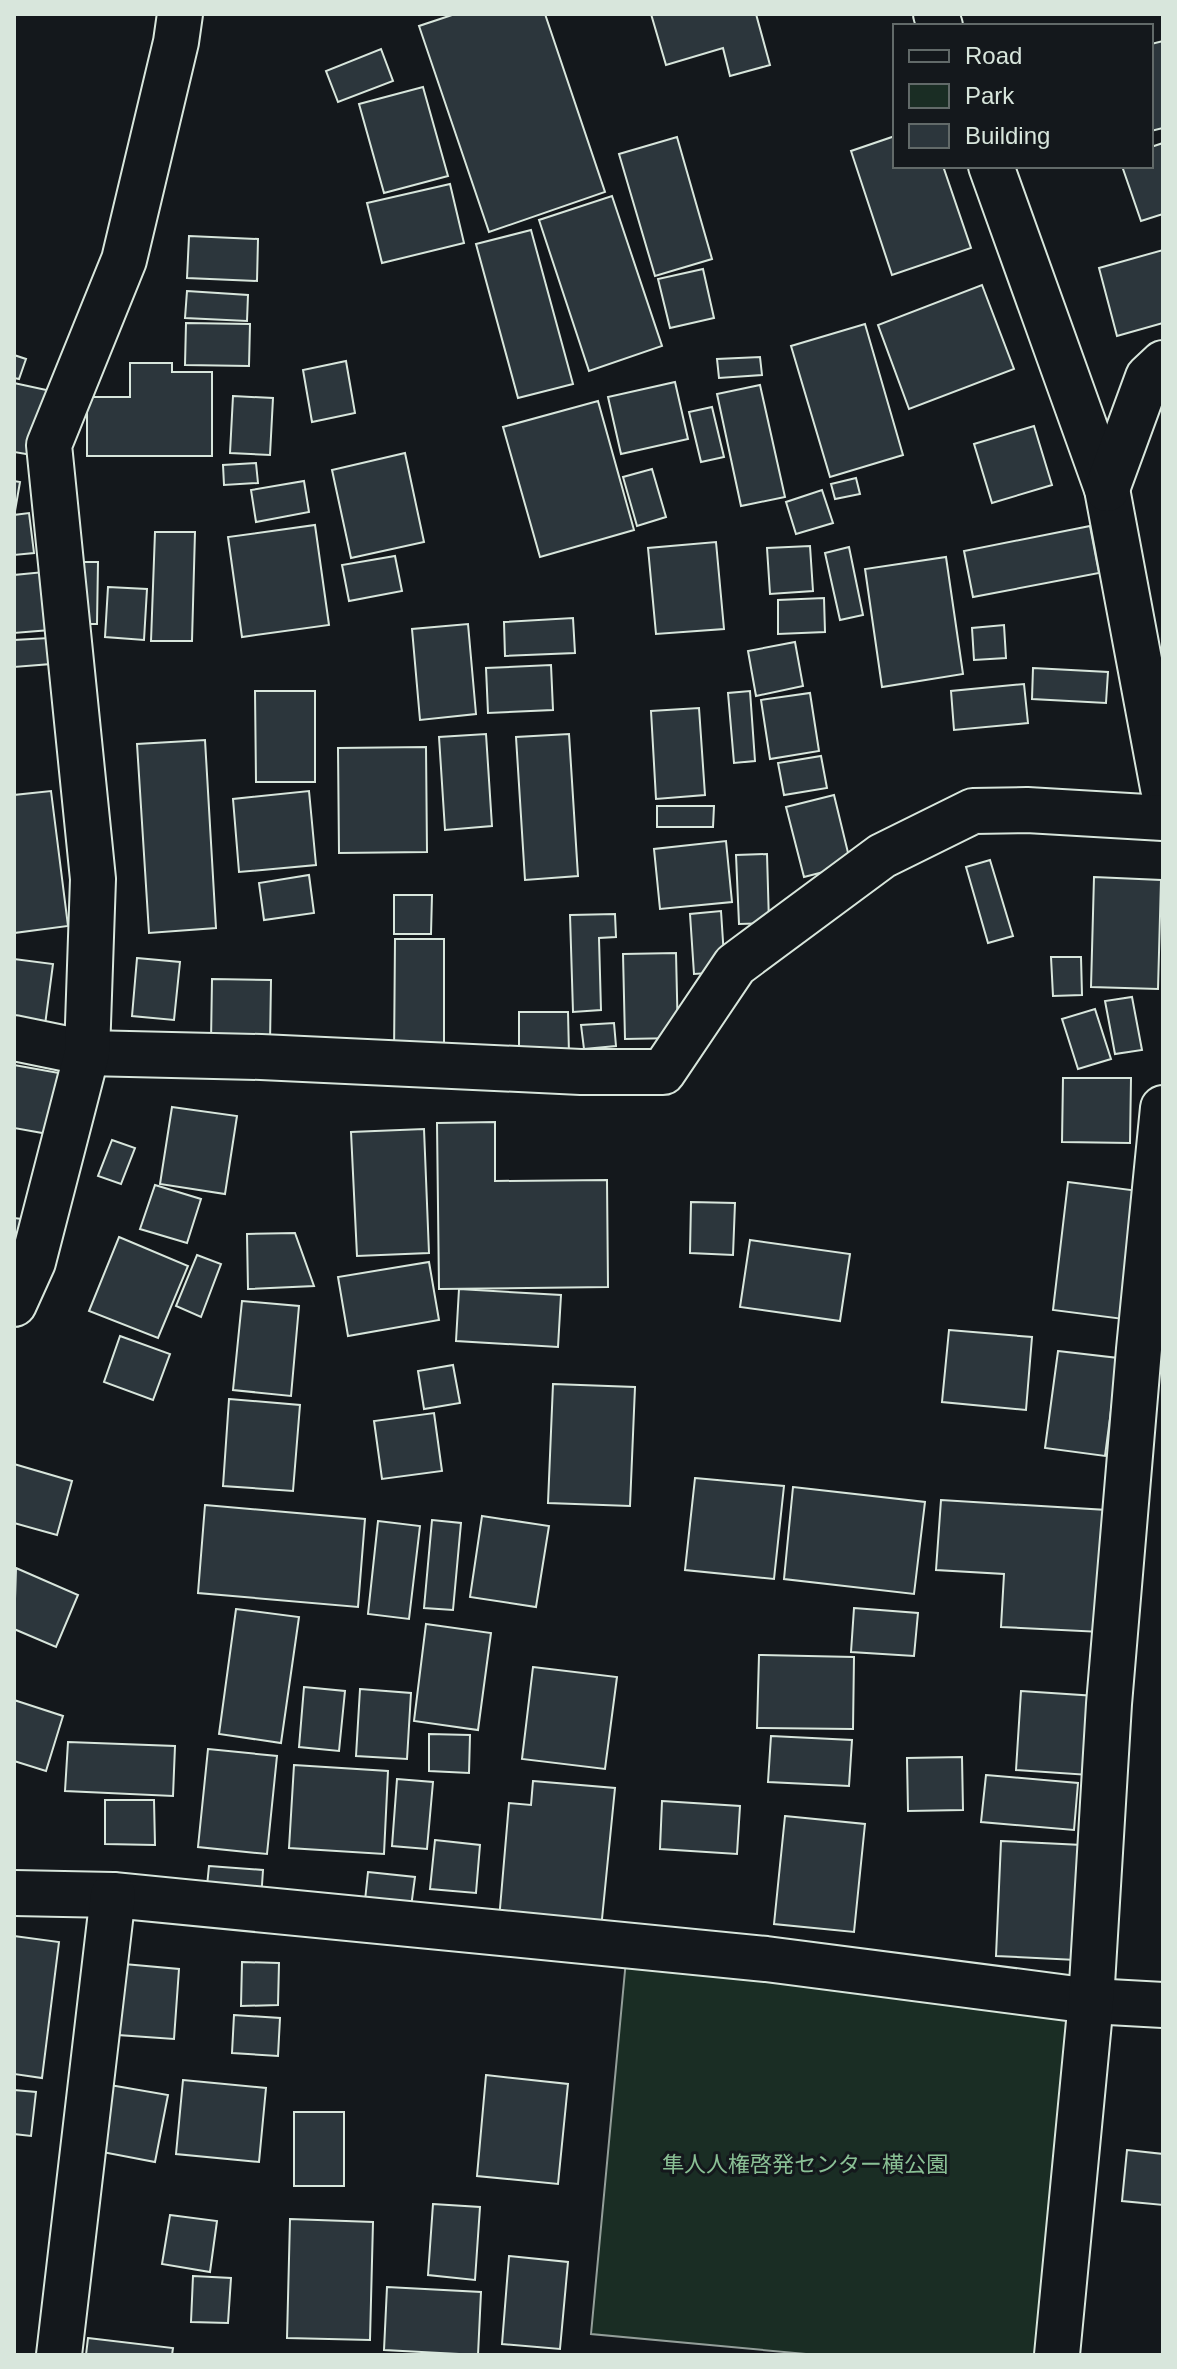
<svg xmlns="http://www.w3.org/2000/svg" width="1177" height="2369" font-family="Arial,'Noto Sans JP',sans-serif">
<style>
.green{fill:#1a2d24;stroke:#939e99;stroke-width:2}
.building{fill:#2c363c;stroke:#d8e6dc;stroke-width:2}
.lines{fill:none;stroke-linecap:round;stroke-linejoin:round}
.minor-casing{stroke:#d8e6dc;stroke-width:48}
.minor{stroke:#14181c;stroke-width:44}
.labels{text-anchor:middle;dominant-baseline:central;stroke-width:6;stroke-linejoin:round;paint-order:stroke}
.park-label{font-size:22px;fill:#8ac095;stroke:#14181c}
</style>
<rect width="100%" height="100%" fill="#14181c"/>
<polygon class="green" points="626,1960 1091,2001 1043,2355 817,2355 591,2334"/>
<g class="building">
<polygon points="455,14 545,14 605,192 489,232 419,26"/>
<polygon points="651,14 756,14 770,65 730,76 723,48 666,65"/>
<polygon points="1163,41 1163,128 1151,131 1151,44"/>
<polygon points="381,49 393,81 338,102 326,71"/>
<polygon points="423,87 448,176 384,193 359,104"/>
<polygon points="895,136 895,166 943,166 971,248 892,275 851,151"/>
<polygon points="677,137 712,259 655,276 619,154"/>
<polygon points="1163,143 1163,214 1141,221 1122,166 1151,166 1151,147"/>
<polygon points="450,184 464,243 382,263 367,203"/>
<polygon points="612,196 662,346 589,371 539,220"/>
<polygon points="531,230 573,384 518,398 476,244"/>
<polygon points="189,236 258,239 257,281 187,278"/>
<polygon points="1163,250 1163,323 1117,336 1099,268"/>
<polygon points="703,269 714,318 670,328 658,279"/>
<polygon points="982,285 1014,369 909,409 878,325"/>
<polygon points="187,291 248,295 247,321 185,318"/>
<polygon points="186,323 250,324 249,366 185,365"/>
<polygon points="865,324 903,455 830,477 791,346"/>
<polygon points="14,355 26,359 19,379 14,378"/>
<polygon points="760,357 762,375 719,378 717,359"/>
<polygon points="346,361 355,413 312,422 303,370"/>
<polygon points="130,363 172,363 172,372 212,372 212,456 87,456 87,397 130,397"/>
<polygon points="675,382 688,439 621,454 608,397"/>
<polygon points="14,383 51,391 38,456 14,452"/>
<polygon points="760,385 785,497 741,506 717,394"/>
<polygon points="233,396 273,398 270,455 230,453"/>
<polygon points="598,401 634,530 540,557 503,427"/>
<polygon points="712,407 724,457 701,462 689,412"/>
<polygon points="1034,426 1052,485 992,503 974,444"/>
<polygon points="405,453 424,542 351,558 332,470"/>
<polygon points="256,463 258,483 224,485 223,465"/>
<polygon points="652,469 666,517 637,526 623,477"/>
<polygon points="856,478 860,494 835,499 831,484"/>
<polygon points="14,481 20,482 15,511 14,510"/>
<polygon points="304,481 309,512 256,522 251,490"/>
<polygon points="822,490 833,523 796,534 786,502"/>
<polygon points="29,513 34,553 14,555 14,515"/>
<polygon points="315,525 329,625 242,637 228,537"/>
<polygon points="1090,526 1099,573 973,597 964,551"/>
<polygon points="155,532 195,532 192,641 151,641"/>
<polygon points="716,542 724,629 656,634 648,548"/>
<polygon points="810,546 813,591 770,594 767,548"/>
<polygon points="849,547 863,615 840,620 825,553"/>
<polygon points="395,556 402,591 349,601 342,565"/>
<polygon points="946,557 963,674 882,687 865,569"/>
<polygon points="76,562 98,562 97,624 74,624"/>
<polygon points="44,572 50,630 14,633 14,575"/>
<polygon points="108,587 147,589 144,640 105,637"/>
<polygon points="824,598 825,632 778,634 778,600"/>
<polygon points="573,618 575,653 505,656 504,622"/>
<polygon points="468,624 476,714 420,720 412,629"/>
<polygon points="1004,625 1006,658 974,660 972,628"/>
<polygon points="49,638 51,664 14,667 14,640"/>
<polygon points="795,642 803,686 756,696 748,651"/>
<polygon points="551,665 553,710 488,713 486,668"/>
<polygon points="1033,668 1108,672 1106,703 1032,699"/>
<polygon points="1024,684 1028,723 954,730 951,691"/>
<polygon points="255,691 315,691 315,782 256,782"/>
<polygon points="750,691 755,761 734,763 728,693"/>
<polygon points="810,693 819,751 770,759 761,700"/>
<polygon points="699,708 705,795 656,799 651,711"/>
<polygon points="486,734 492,826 445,830 439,737"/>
<polygon points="569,734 578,876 525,880 516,737"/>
<polygon points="205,740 216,928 149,933 137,744"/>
<polygon points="426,747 427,852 339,853 338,748"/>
<polygon points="821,756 827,788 784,795 778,763"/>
<polygon points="51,791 68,926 14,933 14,795"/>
<polygon points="309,791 316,865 239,872 233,799"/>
<polygon points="834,795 851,865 804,877 786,807"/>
<polygon points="657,806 714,806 713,827 657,827"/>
<polygon points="726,841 732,902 660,909 654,849"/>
<polygon points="767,854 769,923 739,924 736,855"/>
<polygon points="990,860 1013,936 988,943 966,867"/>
<polygon points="309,875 314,913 264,920 259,883"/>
<polygon points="1094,877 1161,880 1158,989 1091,987"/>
<polygon points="394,895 432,895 431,934 394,934"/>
<polygon points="721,911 725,972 694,974 690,914"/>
<polygon points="615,914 616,937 599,938 601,1010 573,1012 570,915"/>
<polygon points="395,939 444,939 444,1056 394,1056"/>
<polygon points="676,953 678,1038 625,1039 623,954"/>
<polygon points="1051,957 1081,957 1082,995 1053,996"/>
<polygon points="137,958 180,962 174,1020 132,1016"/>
<polygon points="14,959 53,964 45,1025 14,1021"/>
<polygon points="212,979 271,980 270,1043 211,1042"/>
<polygon points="1132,997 1142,1050 1115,1054 1105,1001"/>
<polygon points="1095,1009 1111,1059 1078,1069 1062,1019"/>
<polygon points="519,1012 568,1012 569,1054 519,1055"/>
<polygon points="614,1023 616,1046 584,1049 581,1025"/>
<polygon points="14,1065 59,1073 48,1134 14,1128"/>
<polygon points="1063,1078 1131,1078 1130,1143 1062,1142"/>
<polygon points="172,1107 237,1116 225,1194 160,1184"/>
<polygon points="495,1122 495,1181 607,1180 608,1287 439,1289 437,1123"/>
<polygon points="424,1129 429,1253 357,1256 351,1132"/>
<polygon points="112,1140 135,1148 121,1184 98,1176"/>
<polygon points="1068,1182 1139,1191 1123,1319 1053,1310"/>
<polygon points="155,1185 201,1199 187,1243 140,1229"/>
<polygon points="691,1202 735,1203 733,1255 690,1253"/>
<polygon points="14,1218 30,1220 14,1269"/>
<polygon points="295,1233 314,1286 248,1289 247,1234"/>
<polygon points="119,1237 188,1266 158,1338 89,1311"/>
<polygon points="750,1240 850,1254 840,1321 740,1307"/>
<polygon points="197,1255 221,1264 201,1317 176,1306"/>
<polygon points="429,1262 439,1320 348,1336 338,1277"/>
<polygon points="459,1289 561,1295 558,1347 456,1341"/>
<polygon points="242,1301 299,1306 291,1396 233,1390"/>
<polygon points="949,1330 1032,1337 1026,1410 942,1402"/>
<polygon points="120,1336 170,1354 153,1400 104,1382"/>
<polygon points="1058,1351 1118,1358 1105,1456 1045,1448"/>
<polygon points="453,1365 460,1403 424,1409 418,1371"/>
<polygon points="553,1384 635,1387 630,1506 548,1503"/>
<polygon points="229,1399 300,1405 293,1491 223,1486"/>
<polygon points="434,1413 442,1471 382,1479 374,1421"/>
<polygon points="14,1464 72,1481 57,1535 14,1523"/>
<polygon points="695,1478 784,1486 774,1579 685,1570"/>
<polygon points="793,1487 925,1502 914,1594 784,1579"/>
<polygon points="941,1500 1107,1510 1101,1632 1001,1627 1004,1574 936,1570"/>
<polygon points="205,1505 365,1519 358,1607 198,1593"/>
<polygon points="482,1516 549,1526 536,1607 470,1597"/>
<polygon points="432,1520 461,1523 453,1610 424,1608"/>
<polygon points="378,1521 420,1526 409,1619 368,1614"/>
<polygon points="16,1568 78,1595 56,1647 14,1629"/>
<polygon points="854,1608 918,1613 914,1656 851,1652"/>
<polygon points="236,1609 299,1617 281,1743 219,1734"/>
<polygon points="426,1624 491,1633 478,1730 414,1721"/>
<polygon points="759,1655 854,1657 853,1729 757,1728"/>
<polygon points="533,1667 617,1677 605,1769 522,1759"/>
<polygon points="304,1687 345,1691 339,1751 299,1747"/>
<polygon points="360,1689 411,1693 407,1759 356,1756"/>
<polygon points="1021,1691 1096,1696 1089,1775 1016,1770"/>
<polygon points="14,1700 63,1716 46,1771 14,1761"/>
<polygon points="429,1734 470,1735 469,1773 429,1771"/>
<polygon points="771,1736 852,1740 849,1786 768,1782"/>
<polygon points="68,1742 175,1746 173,1796 65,1791"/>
<polygon points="208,1749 277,1756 267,1854 198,1847"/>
<polygon points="962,1757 963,1810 908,1811 907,1758"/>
<polygon points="294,1765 388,1771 384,1854 289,1848"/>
<polygon points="986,1775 1078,1783 1074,1830 981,1822"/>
<polygon points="397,1779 433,1782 427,1849 392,1846"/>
<polygon points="533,1781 615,1788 601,1929 499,1920 509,1803 531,1805"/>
<polygon points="105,1800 154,1800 155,1845 105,1844"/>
<polygon points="662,1801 740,1806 737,1854 660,1849"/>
<polygon points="785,1816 865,1824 854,1932 774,1924"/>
<polygon points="435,1840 480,1845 476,1893 430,1889"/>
<polygon points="1001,1841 1082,1845 1076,1960 996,1956"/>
<polygon points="209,1866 263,1870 261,1900 206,1896"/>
<polygon points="368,1872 415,1877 410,1915 364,1910"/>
<polygon points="14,1936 59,1942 42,2078 14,2074"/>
<polygon points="242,1962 279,1963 278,2005 241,2006"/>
<polygon points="124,1964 179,1969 174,2039 118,2035"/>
<polygon points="234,2015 280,2018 278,2056 232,2053"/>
<polygon points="486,2075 568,2084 558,2184 477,2176"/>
<polygon points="183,2080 266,2088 259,2162 176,2154"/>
<polygon points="110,2085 168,2095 155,2162 97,2151"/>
<polygon points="14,2090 36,2092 31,2136 14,2134"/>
<rect x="294" y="2112" width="50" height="74"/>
<polygon points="1127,2150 1163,2154 1163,2205 1122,2201"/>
<polygon points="433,2204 480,2207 475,2280 428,2275"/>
<polygon points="170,2215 217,2221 210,2272 162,2264"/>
<polygon points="290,2219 373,2222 370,2340 287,2338"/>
<polygon points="509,2256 568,2262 560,2349 502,2344"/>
<polygon points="193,2276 231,2278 228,2323 191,2322"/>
<polygon points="387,2287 481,2292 478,2355 384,2350"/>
<polygon points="88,2338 173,2348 172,2355 86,2355"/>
</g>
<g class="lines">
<defs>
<g id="minor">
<polyline points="936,14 940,26"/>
<polyline points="991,166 1107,489 1163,788"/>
<polyline points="1107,489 1148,377 1163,363"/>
<polyline points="14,1038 87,1053 261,1057 581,1072 663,1072 735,965 882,856 973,811 1027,810 1163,818"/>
<polyline points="14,1304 33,1262 87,1053 93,879 49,445 124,260 176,42 180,14"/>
<polyline points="14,1893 113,1895 766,1959 1091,2001 1163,2005"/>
<polyline points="59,2355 113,1895"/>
<polyline points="1057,2355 1091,2001 1109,1704 1139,1349 1163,1108"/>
</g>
</defs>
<use href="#minor" class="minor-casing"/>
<use href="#minor" class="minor"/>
</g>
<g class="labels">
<g class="park-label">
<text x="805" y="2164">隼人人権啓発センター横公園</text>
</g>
</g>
<rect width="1177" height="2369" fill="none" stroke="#d8e6dc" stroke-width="32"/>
<rect x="893" y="24" width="260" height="144" fill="#14181c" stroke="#626a69" stroke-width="2"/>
<rect x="909" y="50" width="40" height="12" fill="#14181c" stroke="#626a69" stroke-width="2"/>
<text x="965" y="64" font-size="24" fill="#d8e6dc">Road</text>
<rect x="909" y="84" width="40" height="24" fill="#1a2d24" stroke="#626a69" stroke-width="2"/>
<text x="965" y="104" font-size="24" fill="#d8e6dc">Park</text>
<rect x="909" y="124" width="40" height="24" fill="#2c363c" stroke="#626a69" stroke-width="2"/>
<text x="965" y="144" font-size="24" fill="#d8e6dc">Building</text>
</svg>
